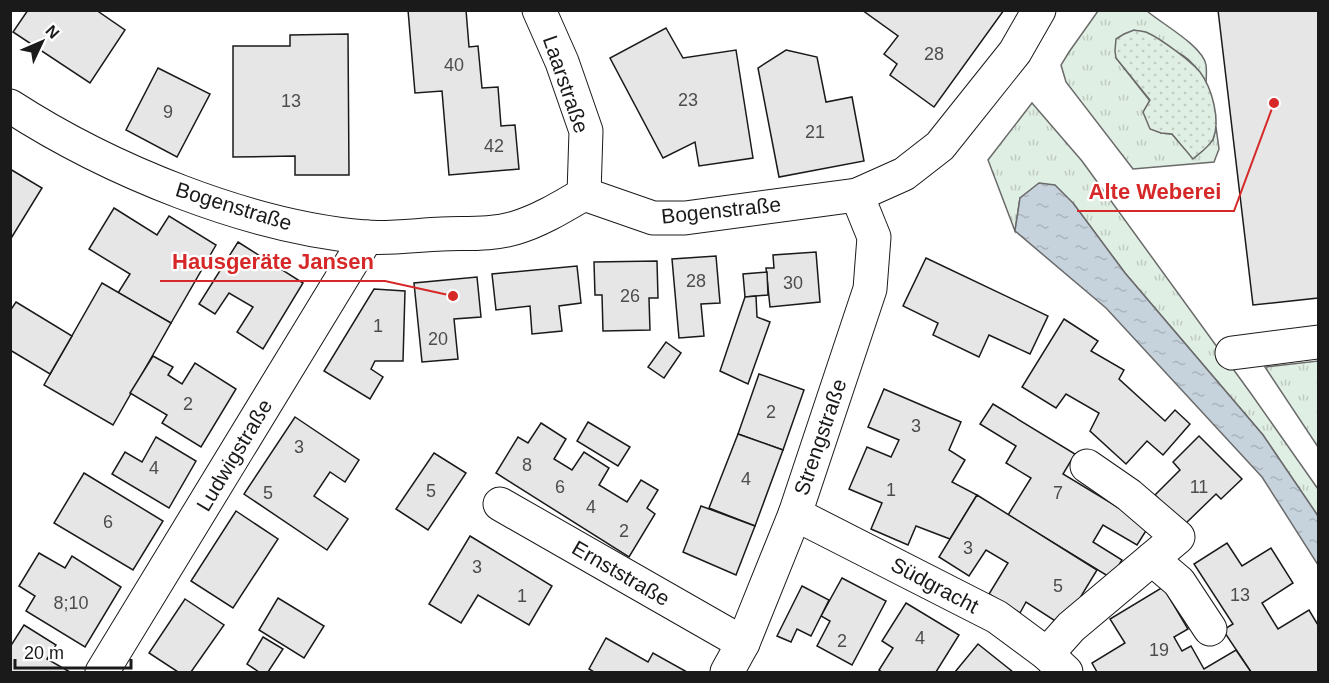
<svg xmlns="http://www.w3.org/2000/svg" width="1329" height="683" font-family="Arial,sans-serif">
<style>
.grass{fill:url(#grass-tufts);stroke:#6a6a6a;stroke-width:1.5}
.park{fill:url(#park-dots);stroke:#6a6a6a;stroke-width:1.5}
.water{fill:url(#water-ripples);stroke:#6a6a6a;stroke-width:1.5}
.building{fill:#e6e6e6;stroke:#1a1a1a;stroke-width:1.5}
.lines{fill:none;stroke-linecap:round;stroke-linejoin:round}
.minor-casing{stroke:#1a1a1a;stroke-width:35}
.minor{stroke:#fff;stroke-width:33}
.labels{text-anchor:middle;dominant-baseline:central;stroke-width:4.5;stroke-linejoin:round;paint-order:stroke}
.number-label{font-size:18px;fill:#4d4d4d}
.street-label{font-size:21px;fill:#1a1a1a;stroke:#fff}
.leader{fill:none;stroke:#d62828;stroke-width:2}
.callout-dot{fill:#d62828;stroke:#fff;stroke-width:2}
.callout-label{font-size:22px;text-anchor:middle;font-weight:bold;fill:#d62828;stroke:#fff;stroke-width:4.5;stroke-linejoin:round;paint-order:stroke}
</style>
<defs>
<pattern id="grass-tufts" width="24" height="20" patternUnits="userSpaceOnUse" patternTransform="scale(1.5)"><rect width="24" height="20" fill="#e0efe3"/><path d="M3 7l-1-3M5 7V3M7 7l1-3M15 17l-1-3M17 17v-4M19 17l1-3" fill="none" stroke="#c0ccc2"/></pattern>
<pattern id="park-dots" width="8" height="8" patternUnits="userSpaceOnUse" patternTransform="scale(1.5)"><rect width="8" height="8" fill="#e0efe3"/><path d="M2 2h.1M6 6h.1" fill="none" stroke="#c0ccc2" stroke-width="1.8" stroke-linecap="round"/></pattern>
<pattern id="water-ripples" width="26" height="14" patternUnits="userSpaceOnUse" patternTransform="scale(1.5)"><rect width="26" height="14" fill="#c6d2dc"/><path d="M2 4q2-2 4 0t4 0M15 11q2-2 4 0t4 0" fill="none" stroke="#aab4bc"/></pattern>
</defs>
<rect width="100%" height="100%" fill="#fff"/>
<g class="grass">
<path d="M1098,11H1147C1162,24 1203,46 1206,65C1207,71 1206,79 1206,85C1201,73 1188,54 1174,52C1163,50 1129,57 1116,58L1150,101L1161,133L1172,134L1193,158L1213,140L1216,127L1219,149L1214,162L1133,169L1066,82L1061,65L1069,52Z"/>
<polygon points="1032,103 1082,161 1252,395 1318,489 1318,516 1263,435 1125,273 1073,203 1020,198 1015,231 988,160"/>
<polygon points="1318,361 1318,447 1265,367"/>
</g>
<path class="park" d="M1134,30C1138,31 1144,31 1148,33C1161,39 1191,61 1200,72C1212,88 1221,121 1213,139C1209,147 1200,153 1193,159L1172,134L1161,133L1150,129L1143,112L1150,100L1116,58L1115,51L1116,39L1124,34Z"/>
<polygon class="water" points="1039,183 1055,185 1073,203 1125,273 1263,435 1318,516 1318,565 1262,477 1106,308 1015,231 1020,198"/>
<g class="building">
<polygon points="28,10 96,10 125,30 90,83 13,32"/>
<polygon points="408,10 466,10 469,47 478,46 482,88 498,87 501,126 515,125 519,169 449,175 442,91 415,93"/>
<polygon points="862,10 1004,10 934,107 890,75 897,64 884,54 898,36"/>
<polygon points="1218,10 1318,10 1318,298 1253,305"/>
<polygon points="666,28 683,58 736,50 753,158 699,166 695,142 663,158 610,58"/>
<polygon points="348,34 349,175 295,175 295,156 233,157 233,46 290,46 290,35"/>
<polygon points="786,50 817,57 826,102 852,97 864,161 779,177 758,68"/>
<polygon points="158,68 210,94 177,157 126,130"/>
<polygon points="10,169 42,188 10,240"/>
<polygon points="114,208 157,235 169,216 216,245 171,323 118,293 130,274 89,249"/>
<polygon points="238,242 303,283 263,349 237,332 253,307 229,293 215,314 199,304"/>
<polygon points="816,252 820,302 770,307 766,268 774,268 773,255"/>
<polygon points="716,256 720,303 701,304 704,336 679,338 672,259"/>
<polygon points="926,258 1048,316 1030,354 989,335 979,357 933,335 938,323 903,306"/>
<polygon points="657,261 658,298 649,298 650,330 603,331 602,295 595,295 594,262"/>
<polygon points="577,266 581,303 559,306 562,331 532,334 530,306 496,310 492,274"/>
<polygon points="767,272 768,295 745,297 743,274"/>
<polygon points="477,277 481,317 454,319 458,359 422,362 414,283"/>
<polygon points="102,283 171,323 113,425 44,385"/>
<polygon points="374,289 405,291 403,361 375,361 371,369 383,377 370,399 324,371"/>
<polygon points="756,296 757,317 770,322 748,384 720,371 745,297"/>
<polygon points="16,302 72,336 50,374 10,350 10,311"/>
<polygon points="1064,319 1098,341 1091,351 1124,370 1119,379 1165,421 1175,410 1190,424 1163,455 1147,441 1126,464 1090,431 1099,413 1066,394 1056,408 1022,387"/>
<polygon points="666,342 681,353 664,378 648,367"/>
<polygon points="153,356 173,367 168,375 182,384 195,363 236,389 201,447 162,423 167,415 130,393"/>
<polygon points="759,374 804,390 783,450 738,434"/>
<polygon points="884,389 961,422 949,450 965,460 952,482 977,495 950,539 916,526 908,545 871,529 882,503 849,489 867,447 891,457 899,440 868,427"/>
<polygon points="993,404 1075,454 1063,474 1149,526 1137,545 1103,525 1093,542 1122,560 1111,578 1008,515 1031,478 1006,463 1016,446 980,424"/>
<polygon points="295,417 359,460 345,482 330,472 314,496 348,519 327,550 244,494"/>
<polygon points="588,422 630,447 618,466 577,441"/>
<polygon points="541,423 566,439 554,459 572,470 584,452 609,468 599,485 627,502 641,480 658,490 647,508 655,514 629,557 496,473 518,437 528,443"/>
<polygon points="738,434 783,450 755,526 709,508"/>
<polygon points="1199,436 1242,479 1221,499 1216,494 1184,525 1155,495 1180,470 1173,462"/>
<polygon points="156,437 196,461 169,508 112,474 125,452 142,462"/>
<polygon points="434,453 466,473 428,530 396,509"/>
<polygon points="84,473 163,521 133,570 54,523"/>
<polygon points="977,495 1097,570 1063,626 1026,602 1020,613 989,594 1008,563 986,550 969,576 939,557"/>
<polygon points="701,506 755,526 736,575 683,552"/>
<polygon points="236,511 278,539 233,608 191,581"/>
<polygon points="470,536 552,586 529,625 478,595 461,623 429,604"/>
<polygon points="1227,543 1242,566 1271,548 1293,583 1262,603 1278,629 1309,610 1318,625 1318,672 1251,672 1223,630 1233,624 1194,564"/>
<polygon points="39,553 65,568 72,556 121,587 85,647 26,611 35,596 19,586"/>
<polygon points="842,578 886,601 852,665 817,646 830,621 821,616"/>
<polygon points="802,586 829,600 811,636 797,629 791,642 777,636"/>
<polygon points="1163,587 1188,629 1174,637 1182,651 1191,646 1204,669 1236,650 1251,672 1097,672 1092,663 1125,643 1110,619"/>
<polygon points="278,598 324,626 304,658 259,630"/>
<polygon points="185,599 224,625 191,672 178,672 149,653"/>
<polygon points="906,603 959,635 936,672 882,672 879,670 893,648 882,641"/>
<polygon points="24,625 56,645 47,659 70,672 10,672 10,647"/>
<polygon points="263,637 283,649 268,672 259,672 247,664"/>
<polygon points="606,638 648,662 653,653 687,672 594,672 589,669"/>
<polygon points="978,644 1013,672 955,672"/>
</g>
<g class="lines">
<defs>
<g id="minor">
<polyline points="539,10 562,62 586,131 584,194"/>
<path d="M10,106C109,170 248,227 365,237C390,239 417,235 442,234C465,233 492,235 515,228C539,221 562,207 584,194L653,218H685L857,195L904,174L940,146L1015,52L1039,10"/>
<polyline points="1232,353 1318,342"/>
<polyline points="500,504 743,643"/>
<polyline points="795,514 997,617 1047,654 1066,672"/>
<polyline points="1152,559 1179,582 1210,629"/>
<polyline points="1047,654 1071,627 1178,537 1129,495 1087,466"/>
<polyline points="102,672 367,237"/>
<polyline points="727,672 743,643 795,514 870,289 874,237 857,195"/>
</g>
</defs>
<use href="#minor" class="minor-casing"/>
<use href="#minor" class="minor"/>
</g>
<g class="labels">
<g class="number-label">
<text x="934" y="54">28</text>
<text x="454" y="65">40</text>
<text x="688" y="100">23</text>
<text x="291" y="101">13</text>
<text x="168" y="112">9</text>
<text x="815" y="132">21</text>
<text x="494" y="146">42</text>
<text x="696" y="281">28</text>
<text x="793" y="283">30</text>
<text x="630" y="296">26</text>
<text x="378" y="326">1</text>
<text x="438" y="339">20</text>
<text x="188" y="404">2</text>
<text x="771" y="412">2</text>
<text x="916" y="426">3</text>
<text x="299" y="447">3</text>
<text x="527" y="465">8</text>
<text x="154" y="468">4</text>
<text x="746" y="479">4</text>
<text x="560" y="487">6</text>
<text x="1199" y="487">11</text>
<text x="891" y="490">1</text>
<text x="431" y="491">5</text>
<text x="268" y="493">5</text>
<text x="1058" y="493">7</text>
<text x="591" y="507">4</text>
<text x="108" y="522">6</text>
<text x="624" y="531">2</text>
<text x="968" y="548">3</text>
<text x="477" y="567">3</text>
<text x="1058" y="586">5</text>
<text x="1240" y="595">13</text>
<text x="522" y="596">1</text>
<text x="71" y="603">8;10</text>
<text x="920" y="638">4</text>
<text x="842" y="641">2</text>
<text x="1159" y="650">19</text>
</g>
<g class="street-label">
<text transform="translate(566 84) rotate(71)">Laarstraße</text>
<text transform="translate(234 206) rotate(17)">Bogenstraße</text>
<text transform="translate(721 210) rotate(-6)">Bogenstraße</text>
<text transform="translate(820 437) rotate(-71)">Strengstraße</text>
<text transform="translate(234 455) rotate(-59)">Ludwigstraße</text>
<text transform="translate(621 573) rotate(30)">Ernststraße</text>
<text transform="translate(935 585) rotate(28)">Südgracht</text>
</g>
</g>
<path class="leader" d="M1274 103L1234 211H1077M453 296L385 281H160"/>
<g class="callout-dot">
<circle cx="1274" cy="103" r="6"/>
<circle cx="453" cy="296" r="6"/>
</g>
<g class="callout-label">
<text x="1155" y="199">Alte Weberei</text>
<text x="273" y="269">Hausgeräte Jansen</text>
</g>
<rect width="1329" height="683" fill="none" stroke="#1a1a1a" stroke-width="24"/>
<g transform="translate(42 42) rotate(46)" stroke="#ffffff" stroke-width="4.5" paint-order="stroke">
<path d="M0-4.5L10 22L0 15L-10 22Z" fill="#1a1a1a"/>
<text y="-9" font-size="16" font-weight="bold" text-anchor="middle" fill="#1a1a1a">N</text>
</g>
<path d="M15 659v9h116v-9" fill="none" stroke="#1a1a1a" stroke-width="3"/>
<text x="24" y="659" font-size="18" fill="#1a1a1a" stroke="#ffffff" stroke-width="4.5" paint-order="stroke">20 m</text>
</svg>
